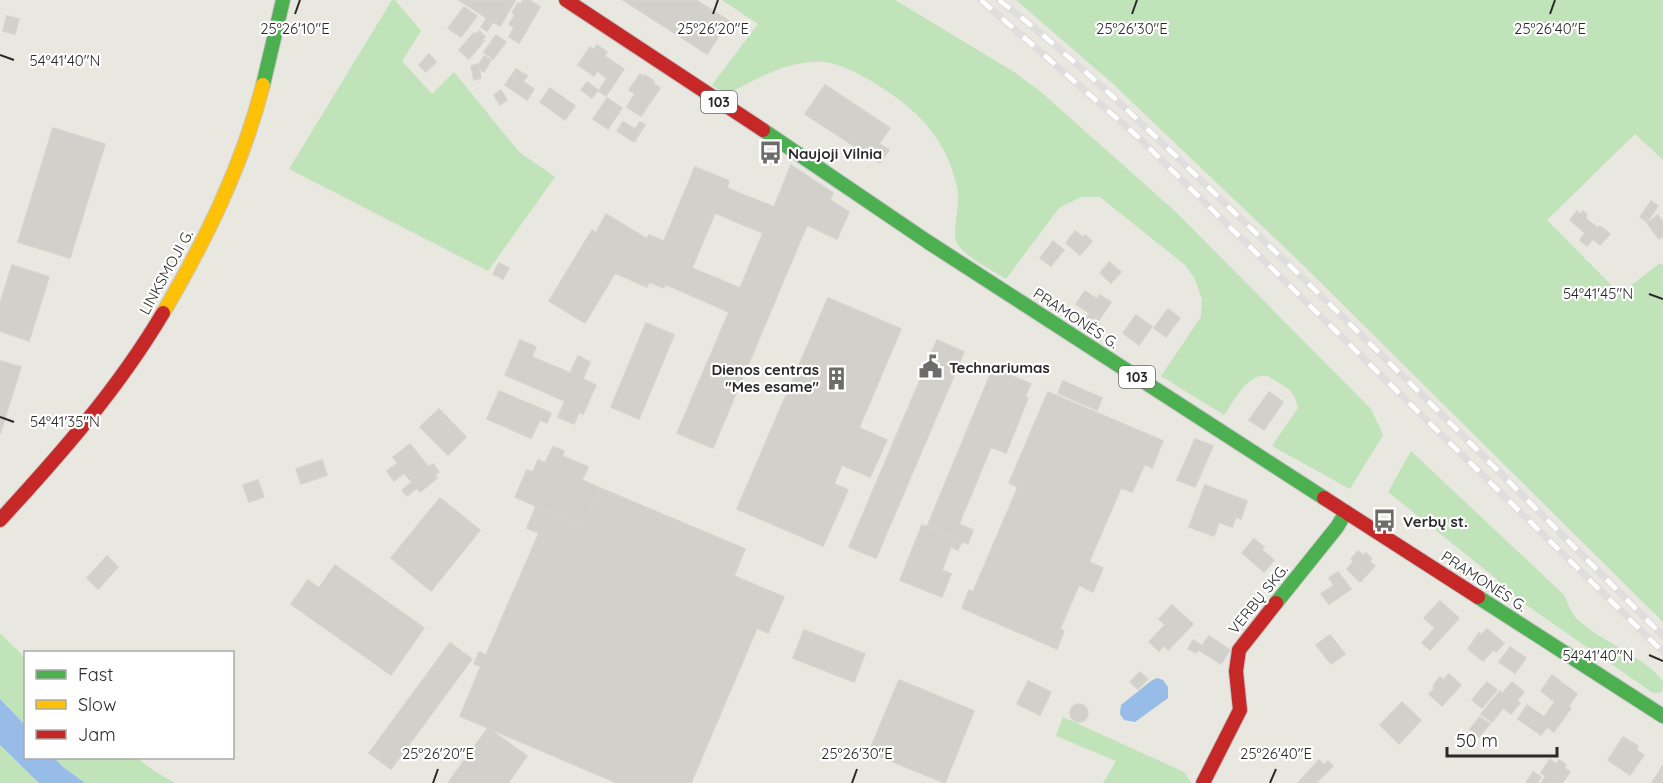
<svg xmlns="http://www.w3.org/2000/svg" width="1663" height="783" font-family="Quicksand,sans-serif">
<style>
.green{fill:#c0e3ba}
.water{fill:#97bce7}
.building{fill:#d1d0cb;stroke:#d3d2cc;stroke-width:1.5;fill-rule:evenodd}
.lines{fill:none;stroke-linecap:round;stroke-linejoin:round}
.fast-casing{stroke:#c6c5c5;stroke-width:16}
.slow-casing{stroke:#c6c5c5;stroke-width:16}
.jam-casing{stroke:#c6c5c5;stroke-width:16}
.fast{stroke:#4caf50;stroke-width:14}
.slow{stroke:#ffc107;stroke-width:14}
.jam{stroke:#c62828;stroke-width:14}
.rail-casing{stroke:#dedede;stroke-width:7}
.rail{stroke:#fff;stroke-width:4.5;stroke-dasharray:14;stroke-linecap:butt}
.ticks{fill:none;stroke:#2a2a2a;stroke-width:2}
.labels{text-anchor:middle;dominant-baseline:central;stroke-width:4.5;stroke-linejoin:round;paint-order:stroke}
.shield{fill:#fff;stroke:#6a6a6a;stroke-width:1.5}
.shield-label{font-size:14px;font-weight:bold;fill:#2a2a2a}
.poi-label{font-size:15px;font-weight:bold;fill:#2a2a2a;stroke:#fff;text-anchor:start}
.street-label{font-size:15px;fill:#2a2a2a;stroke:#fff}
.ticks-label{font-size:15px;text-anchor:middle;fill:#2a2a2a;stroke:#fff;stroke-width:4.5;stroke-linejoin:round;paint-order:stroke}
</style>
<rect width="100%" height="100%" fill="#e8e7e0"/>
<g class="green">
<polygon points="392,0 395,0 421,31 402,61 432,94 454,72 519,152 555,177 488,271 289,169"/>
<path d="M722,0H895L1014,72L1041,92L1176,212L1371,409L1383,435L1350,489L1272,446L1298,408C1295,394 1291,390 1279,383C1276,381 1271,377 1267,376C1247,372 1234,402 1224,415L1161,376L1201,317L1202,299L1194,277L1185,265L1100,197H1081L1059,208L1006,279C995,272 960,254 956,241C953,229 959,208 958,195C958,187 954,177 952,169C946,151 934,132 921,119C903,99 851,64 824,62C787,60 757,79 726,95L712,85L758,24Z"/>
<polygon points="1016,0 1663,0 1663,160 1635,134 1547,220 1620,294 1660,263 1663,265 1663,622 1302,264 1112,83"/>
<path d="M1411,451L1564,595C1568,603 1571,614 1578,620C1603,643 1641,654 1663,681L1662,692L1653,693L1522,602L1494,577L1388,492Z"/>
<polygon points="0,633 25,658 25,725 0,699"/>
<polygon points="1063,717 1184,772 1191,783 1103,783 1116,761 1056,736"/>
<polygon points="0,745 4,749 39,783 0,783"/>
<polygon points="54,758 137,758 154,771 175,783 85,783 63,767"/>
</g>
<g class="water">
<polygon points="1157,678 1163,680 1168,687 1168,698 1135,722 1124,720 1120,714 1121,705 1151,681"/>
<polygon points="0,699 25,725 26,758 54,758 63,767 85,783 39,783 0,745"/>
</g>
<g class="building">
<polygon points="459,0 514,0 515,1 500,26 493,22 487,31 481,27 487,18"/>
<polygon points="523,0 529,0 540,7 519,43 509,37 514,27 509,24 515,15 512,13 518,3 521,4"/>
<polygon points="623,0 696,0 729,21 707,54"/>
<polygon points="464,7 477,16 461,37 448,28"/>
<polygon points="7,16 19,19 15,34 3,31"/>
<polygon points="479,31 485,37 482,40 484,41 469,59 459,50 474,33 476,34"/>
<polygon points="496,35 506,42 493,59 484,52"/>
<polygon points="597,45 607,52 604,56 624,69 606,96 599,91 607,78 597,71 594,76 578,65 590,47 594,50"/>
<polygon points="429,54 436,62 426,72 419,65"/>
<polygon points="484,56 491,60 484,72 479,69 478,66"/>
<polygon points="478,64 481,78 474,80 471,66"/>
<polygon points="516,69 527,76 523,82 534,89 527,100 505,85"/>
<polygon points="640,74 644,77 645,75 654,81 653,83 660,88 641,116 627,107 635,94 629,90"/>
<polygon points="587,82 598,90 592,98 581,90"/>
<polygon points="825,85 890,128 879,144 889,150 880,163 805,114"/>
<polygon points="550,88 575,106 565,120 540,102"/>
<polygon points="501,90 507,100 500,105 494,95"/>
<polygon points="607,98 622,108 608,129 593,119"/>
<polygon points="623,122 635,129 640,122 645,125 634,142 617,131"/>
<polygon points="53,128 105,144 70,258 18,242"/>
<path d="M791,165L833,193L830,200L849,212L837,239L807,225L713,448L677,433L729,312L665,284L664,288L649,282L647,287L615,273L585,323L549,301L592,230L596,233L606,214L647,239L649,235L664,241L695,167L729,181L727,188L774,207ZM715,213L763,233L740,288L692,268Z"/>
<polygon points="1651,201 1658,206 1647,222 1640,217"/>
<polygon points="1577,211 1581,214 1583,211 1587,215 1585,218 1598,228 1600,226 1610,234 1600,245 1593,239 1587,246 1580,240 1585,233 1570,220"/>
<polygon points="1658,215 1663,222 1663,236 1659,239 1647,223"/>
<polygon points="1075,231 1083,237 1085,235 1092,241 1080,255 1066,243"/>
<polygon points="1053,241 1064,250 1051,266 1040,258"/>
<polygon points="1109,262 1121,272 1111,283 1100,273"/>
<polygon points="499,263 509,268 503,279 493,274"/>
<polygon points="12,265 49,277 29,341 0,331 0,304"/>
<polygon points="1085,291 1097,299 1100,295 1111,302 1099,320 1094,317 1092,320 1087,317 1089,313 1076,304"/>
<polygon points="828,298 901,329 859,428 887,440 870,477 842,465 834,484 848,490 823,546 737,509"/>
<polygon points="1168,309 1180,318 1166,337 1154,328"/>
<polygon points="1136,315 1152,327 1139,345 1123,333"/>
<polygon points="646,323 674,335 639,419 611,407"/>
<polygon points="520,340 536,347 532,357 570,373 578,356 590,362 583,379 596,385 583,414 579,412 574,424 558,417 565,401 505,375"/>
<polygon points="937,340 964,352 876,558 849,547"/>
<polygon points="0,361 21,367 0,434"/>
<polygon points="993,368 1031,384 1025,396 1028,398 1006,453 991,447 959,524 973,530 968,544 927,527"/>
<polygon points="1063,381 1102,398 1097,410 1058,393"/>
<polygon points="499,391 551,413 547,423 540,420 531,438 487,419"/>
<polygon points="1048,392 1163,441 1152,468 1145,464 1132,492 1121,488 1089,562 1103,568 1093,592 1079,585 1060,629 1064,631 1057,649 962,608 969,590 973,592 1018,487 1009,483"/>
<polygon points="1269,392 1283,402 1264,430 1249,420"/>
<polygon points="439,409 466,437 448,455 420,427"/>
<polygon points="1195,439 1213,446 1195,487 1177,480"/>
<polygon points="410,444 428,467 433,464 439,472 434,475 437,478 420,492 417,488 407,496 402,490 412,482 404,473 394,481 387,471 398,463 393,457"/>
<polygon points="553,447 564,451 562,456 588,467 582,480 600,488 583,526 515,497 527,470 533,472 538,460 545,463"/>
<polygon points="322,460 327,475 301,484 296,469"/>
<polygon points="258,480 264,497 249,502 243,485"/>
<polygon points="1205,485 1247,501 1241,519 1236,517 1232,527 1219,522 1214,536 1189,527"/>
<polygon points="600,488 745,549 734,576 784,597 768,633 757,628 691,783 617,783 460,716 481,666 474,664 479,652 486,655 539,533 527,528 536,506 583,526"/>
<polygon points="440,498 480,530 431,591 391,558"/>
<polygon points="922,525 962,541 958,550 951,547 942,570 951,574 942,597 900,580"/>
<polygon points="1254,539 1264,547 1262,550 1274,560 1264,572 1242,553"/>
<polygon points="1358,551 1363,555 1366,553 1372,559 1369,561 1375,566 1360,582 1347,569 1354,561 1351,559"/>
<polygon points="107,556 118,567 98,589 87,578"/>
<polygon points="335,565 424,628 391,675 291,604 308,580 319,588"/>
<polygon points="1338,572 1351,589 1329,604 1321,594 1334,585 1329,578"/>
<polygon points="1440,601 1459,618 1430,650 1422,643 1435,628 1424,618"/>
<polygon points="1172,605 1193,624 1168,650 1163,645 1159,651 1149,642 1165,625 1159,619"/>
<polygon points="1487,629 1504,643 1496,652 1493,650 1483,661 1468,649 1479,633 1481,635"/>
<polygon points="804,630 865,654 854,682 793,658"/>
<polygon points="1330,635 1345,654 1331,664 1316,645"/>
<polygon points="1209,636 1230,650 1221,664 1199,650"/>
<polygon points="1193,640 1201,645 1196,653 1188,649"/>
<polygon points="450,643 472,659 391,769 369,753"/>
<polygon points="1510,647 1526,658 1515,673 1499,662"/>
<polygon points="1140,672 1148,679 1138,689 1130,682"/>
<polygon points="1449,674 1461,685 1442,706 1429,694 1435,688 1433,686 1440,677 1443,680"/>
<polygon points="1552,675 1577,694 1568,707 1571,708 1554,732 1547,727 1541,735 1518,719 1527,705 1544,717 1555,702 1541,691"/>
<polygon points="899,680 974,711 945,783 869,752"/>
<polygon points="1028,681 1051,692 1040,715 1017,704"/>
<polygon points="1487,682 1497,690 1482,708 1472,700"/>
<polygon points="1512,682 1524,692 1517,701 1520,703 1511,714 1503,708 1492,722 1481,714 1500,691 1502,694"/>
<polygon points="1402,702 1421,720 1399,744 1380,725"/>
<circle cx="1079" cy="713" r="9"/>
<polygon points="1480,717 1490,724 1479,737 1470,729"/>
<polygon points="488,728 527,756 508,783 448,783"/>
<polygon points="1623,737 1638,746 1636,750 1644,755 1630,775 1608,760"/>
<polygon points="1550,759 1556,764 1559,760 1566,765 1564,768 1570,772 1562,783 1541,783 1546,776 1541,773"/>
<polygon points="1319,760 1324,765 1328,761 1333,766 1316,783 1298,783"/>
<polygon points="1662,767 1663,783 1652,783"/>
<polygon points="1533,772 1541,777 1537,783 1526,783"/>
</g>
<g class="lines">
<defs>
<g id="fast">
<polyline points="263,85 283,0"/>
<polyline points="763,130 928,242 1324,498"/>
<polyline points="1478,597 1663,716"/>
<polyline points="1276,603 1337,527 1346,512"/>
</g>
<path id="slow" d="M163,313C205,241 242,167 263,85"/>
<g id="jam">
<polyline points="566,0 763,130"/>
<polyline points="1324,498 1478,597"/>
<path d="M0,520C59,456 118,389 163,313"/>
<polyline points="1203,783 1240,710 1236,671 1239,650 1276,603"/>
</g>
</defs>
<use href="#fast" class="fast-casing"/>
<use href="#slow" class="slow-casing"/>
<use href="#jam" class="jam-casing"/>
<use href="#fast" class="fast"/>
<use href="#slow" class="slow"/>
<use href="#jam" class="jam"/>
<defs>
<g id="rail">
<polyline points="981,0 1137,136 1663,652"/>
<path d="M999,0C1084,65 1162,143 1239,217C1383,354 1522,495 1663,636"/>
</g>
</defs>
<use href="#rail" class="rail-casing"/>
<use href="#rail" class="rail"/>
</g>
<path class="ticks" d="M295,14L300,0M713,14L718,0M1132,14L1137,0M1550,14L1555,0M0,55L14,60M1649,294L1663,299M0,417L14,422M1649,655L1663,661M433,783L438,769M852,783L857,769M1270,783L1276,769"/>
<defs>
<symbol id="bus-bare" viewBox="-9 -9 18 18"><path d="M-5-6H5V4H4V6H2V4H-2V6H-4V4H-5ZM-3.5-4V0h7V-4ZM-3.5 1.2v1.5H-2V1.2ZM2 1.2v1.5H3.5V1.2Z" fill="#6c6c6a" stroke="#fff" stroke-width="2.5" paint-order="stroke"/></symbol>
<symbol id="civic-bare" viewBox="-9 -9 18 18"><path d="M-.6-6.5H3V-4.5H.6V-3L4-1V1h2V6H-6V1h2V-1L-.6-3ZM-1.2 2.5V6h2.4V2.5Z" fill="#6c6c6a" stroke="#fff" stroke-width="2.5" paint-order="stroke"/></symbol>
<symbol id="building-bare" viewBox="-9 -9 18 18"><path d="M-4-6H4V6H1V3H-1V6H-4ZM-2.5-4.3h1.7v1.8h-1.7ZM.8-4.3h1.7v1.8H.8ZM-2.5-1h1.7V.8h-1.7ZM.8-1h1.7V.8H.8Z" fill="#6c6c6a" stroke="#fff" stroke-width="2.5" paint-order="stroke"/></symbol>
</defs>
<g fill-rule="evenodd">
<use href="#bus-bare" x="754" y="136" width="33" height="33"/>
<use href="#civic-bare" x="914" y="350" width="33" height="33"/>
<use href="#building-bare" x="820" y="362" width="33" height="33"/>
<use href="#bus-bare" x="1368" y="504" width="33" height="33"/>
</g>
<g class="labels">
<g class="shield">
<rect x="701" y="91" width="36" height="22" rx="4.5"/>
<rect x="1119" y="366" width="36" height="22" rx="4.5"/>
</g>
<g class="shield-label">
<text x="719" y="102">103</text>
<text x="1137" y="377">103</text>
</g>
<g class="poi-label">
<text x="788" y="153">Naujoji Vilnia</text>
<text x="949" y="367">Technariumas</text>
<text x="819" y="369" text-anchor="end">Dienos centras<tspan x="819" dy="17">"Mes esame"</tspan></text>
<text x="1403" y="521">Verbų st.</text>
</g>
<g class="street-label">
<text transform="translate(166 272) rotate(-61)">LINKSMOJI G.</text>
<text transform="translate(1076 318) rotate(33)">PRAMONĖS G.</text>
<text transform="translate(1484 581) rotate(33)">PRAMONĖS G.</text>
<text transform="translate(1258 599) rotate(-51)">VERBŲ SKG.</text>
</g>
</g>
<g class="ticks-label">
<text x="295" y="34">25°26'10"E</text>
<text x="713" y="34">25°26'20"E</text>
<text x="1132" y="34">25°26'30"E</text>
<text x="1550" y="34">25°26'40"E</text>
<text x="65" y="66">54°41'40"N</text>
<text x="1598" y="299">54°41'45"N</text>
<text x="65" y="427">54°41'35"N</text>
<text x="1598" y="661">54°41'40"N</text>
<text x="438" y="759">25°26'20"E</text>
<text x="857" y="759">25°26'30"E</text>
<text x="1276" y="759">25°26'40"E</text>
</g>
<rect x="24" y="651" width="210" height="108" fill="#ffffff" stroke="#aaaaaa" stroke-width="1.5"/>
<rect x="36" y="670" width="30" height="9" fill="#4caf50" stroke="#aaaaaa" stroke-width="1.5"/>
<text x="78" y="681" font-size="18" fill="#2a2a2a">Fast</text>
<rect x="36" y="700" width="30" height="9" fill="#ffc107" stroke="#aaaaaa" stroke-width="1.5"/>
<text x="78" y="711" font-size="18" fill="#2a2a2a">Slow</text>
<rect x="36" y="730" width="30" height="9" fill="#c62828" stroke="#aaaaaa" stroke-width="1.5"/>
<text x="78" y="741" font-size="18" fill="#2a2a2a">Jam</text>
<path d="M1447 747v9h110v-9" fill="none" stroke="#2a2a2a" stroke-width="3"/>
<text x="1456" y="747" font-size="18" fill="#2a2a2a" stroke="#ffffff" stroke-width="4.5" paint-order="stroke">50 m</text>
</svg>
